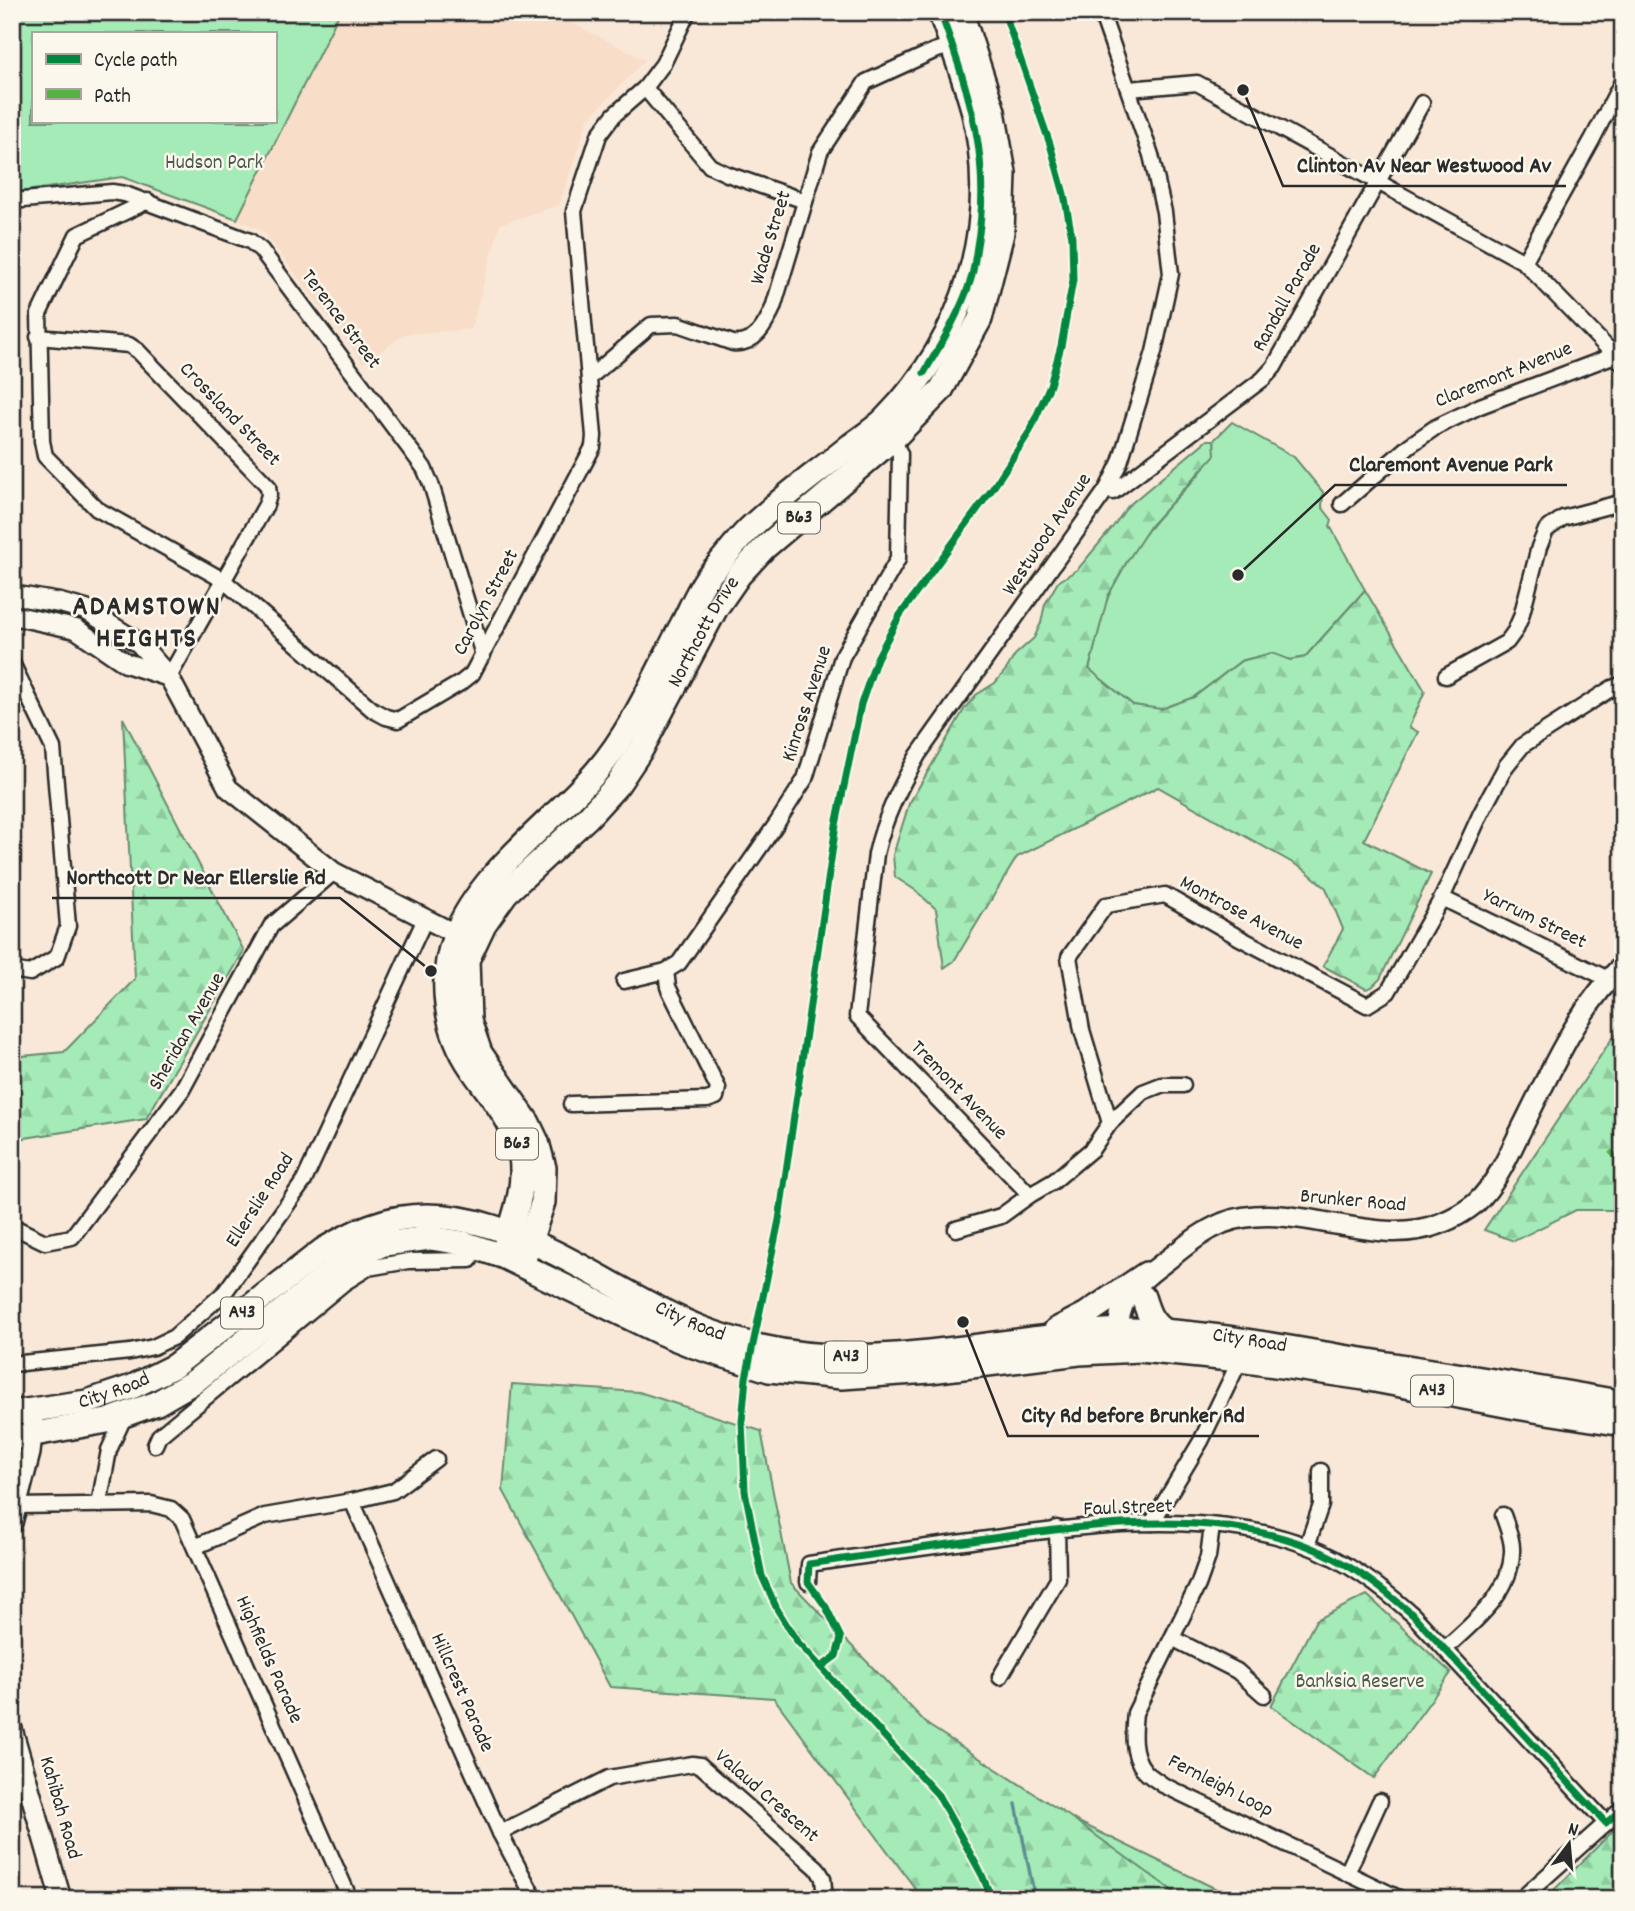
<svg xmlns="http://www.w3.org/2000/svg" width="1635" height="1911" font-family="Dekko,sans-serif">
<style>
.built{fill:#f8ddc8}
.green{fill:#a5ebb7;stroke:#688b71;stroke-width:2;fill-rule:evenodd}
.forest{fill:url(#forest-firs);stroke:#688b71;stroke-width:2}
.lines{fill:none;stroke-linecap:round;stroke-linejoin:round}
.stream{stroke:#5d8e93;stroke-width:3.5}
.minor-casing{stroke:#2b2b2b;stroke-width:19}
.tertiary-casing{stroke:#2b2b2b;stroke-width:23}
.secondary-casing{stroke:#2b2b2b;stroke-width:24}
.primary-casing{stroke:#2b2b2b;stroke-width:28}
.trunk-casing{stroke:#2b2b2b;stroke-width:28}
.minor{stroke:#fbf7ec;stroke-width:14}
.tertiary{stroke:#fbf7ec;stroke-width:18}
.secondary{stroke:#fbf7ec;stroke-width:19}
.primary{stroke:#fbf7ec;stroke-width:23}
.trunk{stroke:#fbf7ec;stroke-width:23}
.quiet{stroke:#56b246;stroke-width:5;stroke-dasharray:10 5;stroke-linecap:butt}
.cycleway-casing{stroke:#fbf7ec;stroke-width:11}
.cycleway{stroke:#00873e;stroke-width:7}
.labels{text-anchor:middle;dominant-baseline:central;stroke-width:5;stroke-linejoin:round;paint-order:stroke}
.shield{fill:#fbf7ec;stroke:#696865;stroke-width:2}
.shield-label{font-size:19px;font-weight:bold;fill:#2b2b2b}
.park-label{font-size:21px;fill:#4a5b4e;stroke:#fbf7ec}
.street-label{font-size:21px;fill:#2b2b2b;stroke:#fbf7ec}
.district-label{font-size:28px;font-weight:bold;letter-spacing:2px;fill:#2b2b2b;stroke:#fbf7ec}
.leader{fill:none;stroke:#2b2b2b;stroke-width:2.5}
.callout-dot{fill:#2b2b2b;stroke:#fbf7ec;stroke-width:2.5}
.callout-label{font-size:23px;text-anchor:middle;font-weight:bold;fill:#2b2b2b;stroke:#fbf7ec;stroke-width:5;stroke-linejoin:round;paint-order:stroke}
</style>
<defs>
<pattern id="forest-firs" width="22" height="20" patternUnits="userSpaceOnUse" patternTransform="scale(1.75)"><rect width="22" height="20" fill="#a5ebb7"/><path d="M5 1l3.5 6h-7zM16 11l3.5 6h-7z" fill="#8eca9e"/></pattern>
</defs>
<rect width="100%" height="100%" fill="#f9e8d7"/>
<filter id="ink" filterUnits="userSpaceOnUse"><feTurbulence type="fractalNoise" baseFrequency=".0143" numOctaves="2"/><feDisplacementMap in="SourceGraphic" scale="14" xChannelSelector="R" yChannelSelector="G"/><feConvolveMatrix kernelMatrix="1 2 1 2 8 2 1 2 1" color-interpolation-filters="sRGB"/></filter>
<g filter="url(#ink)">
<polygon class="built" points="340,12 550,12 645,60 588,119 559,205 500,224 471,329 405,334 363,363 263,231 237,219"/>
<g class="green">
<path d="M12,12H340L237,219L122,177L12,193ZM33,33H275V121H33Z"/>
<path d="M1232,422L1294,457L1323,492L1322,507L1332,520L1330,526L1365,590L1305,657L1290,660L1272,653L1241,661L1194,697L1161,710L1133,705L1089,669C1096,645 1099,618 1109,595C1122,564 1143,534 1166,509C1179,494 1219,461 1214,440Z"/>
<polygon points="1019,1793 1237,1899 1011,1899"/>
</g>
<g class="forest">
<polygon points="1207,440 1214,440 1215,455 1151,525 1128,560 1108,596 1089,669 1133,705 1161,709 1194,697 1241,661 1272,653 1290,660 1305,657 1365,590 1425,691 1409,727 1418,732 1364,840 1431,874 1380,979 1372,987 1366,989 1323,966 1343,929 1326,888 1305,870 1158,787 1017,857 954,961 944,968 936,909 915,890 895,877 893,855 909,804 965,708 976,695 995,683 1006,670 1015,655 1034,638 1041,623 1045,604 1058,582 1078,569 1112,528 1128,506"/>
<polygon points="123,718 244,951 146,1119 12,1140 12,1057 64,1052 135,979"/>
<polygon points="1623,1027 1623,1210 1576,1210 1514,1241 1484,1230 1611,1040"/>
<polygon points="512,1384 639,1392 761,1431 791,1583 928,1725 1069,1816 1184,1899 923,1899 774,1698 610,1687 503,1490"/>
<polygon points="1367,1595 1451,1673 1374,1778 1271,1706 1316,1620"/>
<polygon points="1623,1821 1623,1899 1545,1899"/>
</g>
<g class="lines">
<polyline class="stream" points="1016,1804 1035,1899"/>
<defs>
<g id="minor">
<polyline points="645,88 710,166 727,174 805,201"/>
<polyline points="1129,89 1197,83 1524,262 1623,364"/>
<polyline points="12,201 112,192 125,194 250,241 261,250 424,468 431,484 483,655"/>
<polyline points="148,201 77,235 49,293 39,314 42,441 45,456 97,509 223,580 373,710 386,717 398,720 462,682 472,674 593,447 594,436 574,211 599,135 614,115 645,88 663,64 688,12"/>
<polyline points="1524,262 1592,140 1623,80"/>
<polyline points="38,337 129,345 138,351 268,486 269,495 266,505 169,677"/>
<path d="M589,378L651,325L678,324L733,343C755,345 765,326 773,308L820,152L866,82L934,51L959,43"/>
<polyline points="1107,489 1113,492 1263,379 1274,367 1422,103"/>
<polyline points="1342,504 1410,445 1436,427 1480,406 1623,352"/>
<polyline points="12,663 53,748 68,926 57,957 30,973 12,970"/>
<polyline points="1446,676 1507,642 1515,631 1521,617 1539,547 1546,530 1563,518 1623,502"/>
<polyline points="1442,898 1608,979"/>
<polyline points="624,981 666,971 679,963 777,823 805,779 842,657 898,559 900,454 891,433"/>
<polyline points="571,1104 707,1100 716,1097 718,1088 668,987 666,971"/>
<polyline points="1110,1123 1082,1030 1069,957 1106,905 1165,895 1238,937 1367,1005 1388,992 1442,898 1481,813 1506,766 1523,745 1612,688 1623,684"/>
<path d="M1030,1195L857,1016L876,854C884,818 900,787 918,755L1107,489L1120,462L1154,352L1171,274L1164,212L1151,155L1101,12"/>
<polyline points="12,1226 45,1242 72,1237 182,1090 271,926 334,872"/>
<polyline points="956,1229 1001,1216 1030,1195 1054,1181 1092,1149 1110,1123 1143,1092 1161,1085 1183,1085"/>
<polyline points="12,1364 130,1352 153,1347 174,1337 225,1292 304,1181 425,919"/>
<polyline points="155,1445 159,1436 344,1283 368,1268 408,1261 470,1260 475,1246"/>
<polyline points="352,1501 500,1833 535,1899"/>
<polyline points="99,1505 109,1450 125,1415"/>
<polyline points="16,1506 151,1504 171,1509 182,1519 350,1899"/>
<polyline points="1152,1523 1201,1441 1240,1360"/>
<path d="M1212,1526L1208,1557L1198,1585L1135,1713C1133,1732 1131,1754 1144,1770C1148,1776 1157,1780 1163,1785L1401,1899"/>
<polyline points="197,1546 265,1516 352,1501 393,1491 436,1459"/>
<polyline points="1307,1546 1321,1505 1321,1471"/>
<path d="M808,1582L809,1564C863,1556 918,1548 972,1541C1076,1526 1207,1507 1307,1546C1347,1561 1381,1587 1413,1615L1606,1823"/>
<polyline points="1172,1638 1237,1671 1264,1695"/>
<path d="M1445,1649C1473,1622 1511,1595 1512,1552C1513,1540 1507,1527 1503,1515"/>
<polyline points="1000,1677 1058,1579 1057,1528"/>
<polyline points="500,1833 609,1778 692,1764 700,1765 817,1868 823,1878 825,1899"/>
<polyline points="1347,1873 1380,1801"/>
<polyline points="1521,1899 1623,1808"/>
</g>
<g id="tertiary">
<polyline points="12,595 60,603 86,610 139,643 169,677 228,788 334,872 467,940"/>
<polyline points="12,615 76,629 126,663 169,677"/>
</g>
<g id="secondary">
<path d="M1118,1342C1116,1302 1131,1287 1162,1264C1182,1249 1199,1233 1223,1223C1291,1197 1372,1250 1439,1224C1452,1219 1465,1212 1476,1203C1495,1185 1507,1159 1518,1136C1532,1108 1546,1079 1561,1051C1578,1019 1597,990 1623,965"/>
<polyline points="12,1523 30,1453 33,1422"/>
<polyline points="12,1729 61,1899"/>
</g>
<g id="primary">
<path d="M504,1250C513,1219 526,1190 521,1157C515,1122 491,1097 472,1069C445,1030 438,980 455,936C480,872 553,822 597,771C633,729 656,674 682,625C691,608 698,589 710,574C723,560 735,543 748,530C779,499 817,473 850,446C862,437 875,429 885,419C966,336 1001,223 973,109C964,77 952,44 940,12"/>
<path id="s1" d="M522,1265L543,1202L544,1168L537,1142L528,1123L480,1053L469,1021L467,960L484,924L506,893L588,817L618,784L642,748L716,608L739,575L764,548L894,438L941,390L980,319L1002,233L1004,173L993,111L961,12"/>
</g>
<g id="trunk">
<path d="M1143,1297C1148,1313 1151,1322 1164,1331"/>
<polyline points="1056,1330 1085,1315 1146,1274"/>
<path id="s2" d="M12,1413L87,1402L132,1387L174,1366L323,1250C338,1241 354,1232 371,1226C487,1183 601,1290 703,1329C721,1336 742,1342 761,1347C856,1369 953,1348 1049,1337C1075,1334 1102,1330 1129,1330C1198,1330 1268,1345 1337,1356C1432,1371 1528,1386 1623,1403"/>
<polyline points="12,1438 107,1421 157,1403 195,1381 345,1261 384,1244 430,1238 463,1243 502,1256 659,1332 694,1346 769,1370 842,1377 930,1371 1079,1353 1140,1350 1240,1360 1364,1378 1516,1407 1623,1424"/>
</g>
</defs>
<use href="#minor" class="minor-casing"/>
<use href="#tertiary" class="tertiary-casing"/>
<use href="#secondary" class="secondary-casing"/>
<use href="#primary" class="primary-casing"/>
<use href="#trunk" class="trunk-casing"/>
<use href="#minor" class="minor"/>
<use href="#tertiary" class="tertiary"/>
<use href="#secondary" class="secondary"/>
<use href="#primary" class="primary"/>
<use href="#trunk" class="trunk"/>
<polyline class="quiet" points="1610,1151 1623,1165"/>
<defs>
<g id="cycleway">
<path d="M924,373C941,344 959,315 970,282C974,271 975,258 977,246C992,164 970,93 942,17"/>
<path d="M821,1667L836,1656L841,1638L826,1607L808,1582L809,1564C863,1556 918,1548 972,1541C1076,1526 1207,1507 1307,1546C1347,1561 1381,1587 1413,1615L1606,1823L1623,1808"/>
<polyline points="992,1899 982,1875 938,1795 796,1640 777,1609 762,1576 745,1491 742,1421 746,1378 779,1220 836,825 861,704 877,658 900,615 993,488 1030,431 1050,385 1061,346 1073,280 1072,237 1064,194 1050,144 1004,12"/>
</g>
</defs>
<use href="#cycleway" class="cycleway-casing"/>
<use href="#cycleway" class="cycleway"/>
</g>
</g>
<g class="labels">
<g class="shield">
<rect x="778" y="502.5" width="42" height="31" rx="5"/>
<rect x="496" y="1128.5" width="42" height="31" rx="5"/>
<rect x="221" y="1297.5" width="42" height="31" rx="5"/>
<rect x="825" y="1341.5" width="42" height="31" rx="5"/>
<rect x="1411" y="1375.5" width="42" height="31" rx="5"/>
</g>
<g class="shield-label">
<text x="799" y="518">B63</text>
<text x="517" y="1144">B63</text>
<text x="242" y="1313">A43</text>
<text x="846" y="1357">A43</text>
<text x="1432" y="1391">A43</text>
</g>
<g class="park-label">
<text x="214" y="164">Hudson Park</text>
<text x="1360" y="1683">Banksia Reserve</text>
</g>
<g class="street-label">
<text transform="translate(772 238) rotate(-73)">Wade Street</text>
<text transform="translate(1288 298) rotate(-61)">Randall Parade</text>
<text transform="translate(340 320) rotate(53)">Terence Street</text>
<text transform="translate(1504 376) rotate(-22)">Claremont Avenue</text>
<text transform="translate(229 415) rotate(46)">Crossland Street</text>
<text transform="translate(1048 535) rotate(-56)">Westwood Avenue</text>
<text transform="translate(487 603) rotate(-62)">Carolyn Street</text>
<text stroke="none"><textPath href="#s1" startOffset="737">Northcott Drive</textPath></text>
<text transform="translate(808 704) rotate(-72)">Kinross Avenue</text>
<text transform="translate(1241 914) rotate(28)">Montrose Avenue</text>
<text transform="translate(1534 920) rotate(26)">Yarrum Street</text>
<text transform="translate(188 1032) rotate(-60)">Sheridan Avenue</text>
<text transform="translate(958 1091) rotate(46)">Tremont Avenue</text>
<text transform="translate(261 1201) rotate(-57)">Ellerslie Road</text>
<text transform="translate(1353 1202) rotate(5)">Brunker Road</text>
<text stroke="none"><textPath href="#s2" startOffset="756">City Road</textPath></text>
<text stroke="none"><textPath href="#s2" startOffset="1323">City Road</textPath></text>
<text stroke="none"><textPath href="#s2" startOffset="105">City Road</textPath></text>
<text transform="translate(1128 1509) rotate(-2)">Faul Street</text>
<text transform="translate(268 1660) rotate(66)">Highfields Parade</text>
<text transform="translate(461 1693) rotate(66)">Hillcrest Parade</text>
<text transform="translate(1220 1787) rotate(27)">Fernleigh Loop</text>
<text transform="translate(766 1797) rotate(41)">Valaud Crescent</text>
<text transform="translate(59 1808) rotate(74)">Kahibah Road</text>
</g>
<g class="district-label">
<text x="147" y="609">ADAMSTOWN<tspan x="147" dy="32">HEIGHTS</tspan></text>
</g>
</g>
<path class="leader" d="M1243 90L1283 186H1566M1238 575L1335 485H1567M431 971L340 898H52M963 1322L1008 1436H1259"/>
<g class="callout-dot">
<circle cx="1243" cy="90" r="7"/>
<circle cx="1238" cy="575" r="7"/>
<circle cx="431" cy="971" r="7"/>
<circle cx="963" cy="1322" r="7"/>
</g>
<g class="callout-label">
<text x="1424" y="172">Clinton Av Near Westwood Av</text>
<text x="1451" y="471">Claremont Avenue Park</text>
<text x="196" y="884">Northcott Dr Near Ellerslie Rd</text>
<text x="1133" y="1422">City Rd before Brunker Rd</text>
</g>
<rect width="1635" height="1911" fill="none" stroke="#fbf7ec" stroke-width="42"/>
<rect x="21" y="21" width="1593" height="1869" fill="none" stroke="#2b2b2b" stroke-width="2.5" filter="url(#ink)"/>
<rect x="32" y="32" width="245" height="91" fill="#fbf7ec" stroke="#a8a59f" stroke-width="2"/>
<rect x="46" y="54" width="35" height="10" fill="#00873e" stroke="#a8a59f" stroke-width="2"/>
<text x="94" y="66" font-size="21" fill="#2b2b2b">Cycle path</text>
<rect x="46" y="89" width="35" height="10" fill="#56b246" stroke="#a8a59f" stroke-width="2"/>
<text x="94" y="102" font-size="21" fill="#2b2b2b">Path</text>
<g transform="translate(1569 1844) rotate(16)" stroke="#fbf7ec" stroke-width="5" paint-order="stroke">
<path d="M0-5L12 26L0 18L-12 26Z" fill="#2b2b2b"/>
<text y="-10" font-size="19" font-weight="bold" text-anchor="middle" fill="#2b2b2b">N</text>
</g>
</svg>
